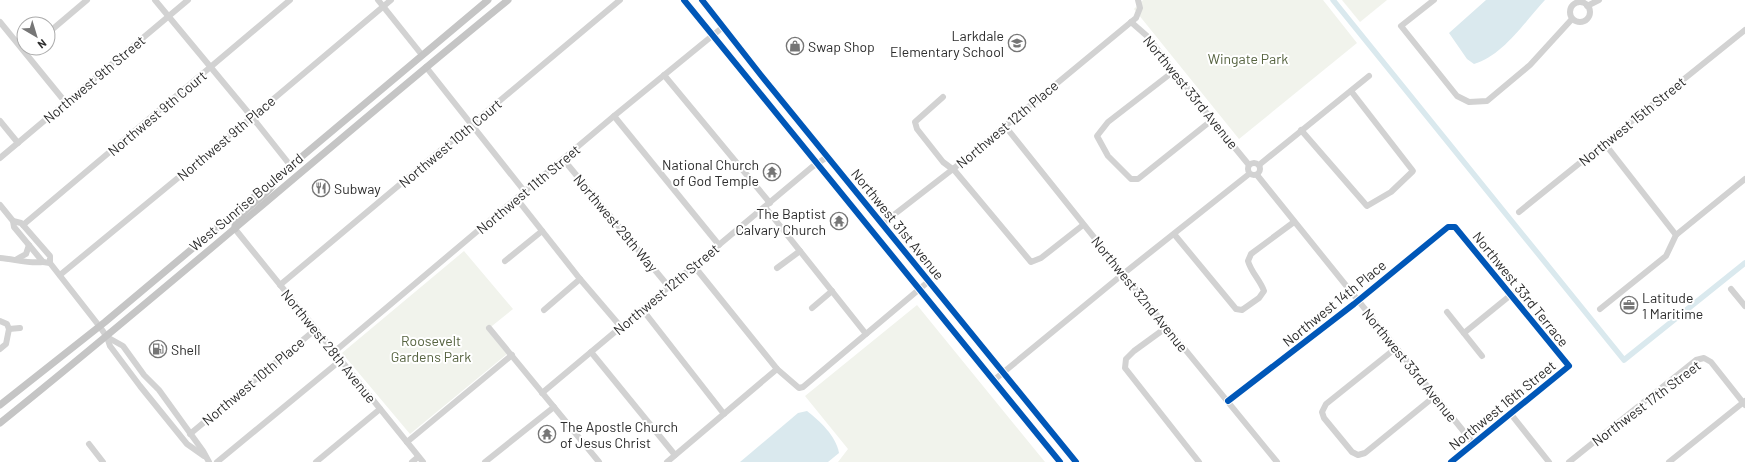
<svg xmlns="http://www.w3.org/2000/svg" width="1745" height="462" font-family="Barlow,sans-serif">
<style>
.green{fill:#f1f3ec}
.water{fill:#dae9ee}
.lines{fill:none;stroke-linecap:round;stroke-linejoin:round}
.canal{stroke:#dae9ee;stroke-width:5.5}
.minor{stroke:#d2d2d2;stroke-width:6}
.major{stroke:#c5c5c5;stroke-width:7}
.cycleway-casing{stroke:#fff;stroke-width:8}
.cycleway{stroke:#0057b8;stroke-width:6}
.labels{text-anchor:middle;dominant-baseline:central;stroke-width:4;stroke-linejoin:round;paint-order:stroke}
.poi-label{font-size:14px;fill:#2d2d2d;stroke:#fff;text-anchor:start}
.park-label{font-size:14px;fill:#566340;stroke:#fff}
.street-label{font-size:14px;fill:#2d2d2d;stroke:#fff}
</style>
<rect width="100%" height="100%" fill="#fff"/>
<g class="green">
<polygon points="1143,0 1323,0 1357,43 1239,139 1134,9"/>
<polygon points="1342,0 1387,0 1360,22"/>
<polygon points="464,251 513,309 487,330 507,354 410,434 342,353"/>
<polygon points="917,305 1045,462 838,462 848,449 805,396"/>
</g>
<g class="water">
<path d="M1486,0H1545C1526,20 1503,56 1474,64L1467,59L1449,33Z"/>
<path d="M807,411C820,421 836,436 839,453L828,462H740L798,413Z"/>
</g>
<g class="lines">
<polyline class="canal" points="1333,0 1624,360 1745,263"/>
<g class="minor">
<polyline points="155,0 252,117 290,165"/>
<polyline points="378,0 422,55"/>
<polyline points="1434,0 1401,26 1457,96 1469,102 1487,101 1530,65 1572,19"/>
<circle cx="1580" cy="12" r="10"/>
<polyline points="1587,6 1599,0"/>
<polyline points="0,22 66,103"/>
<polyline points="1131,22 1147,36 1212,120 1249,165"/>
<polyline points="48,33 87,0"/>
<polyline points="426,67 525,192"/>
<polyline points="1174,71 1108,122 1097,136 1108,156 1131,179 1138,179 1212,120"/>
<polyline points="664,75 770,203"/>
<polyline points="943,97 915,122 917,129 943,162 955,171 1031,262 1041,258 1083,225"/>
<polyline points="614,116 719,245"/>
<polyline points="0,121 18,143"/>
<polyline points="1005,126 1121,271 1277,462"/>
<polyline points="1301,130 1367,206 1391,192 1413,171 1351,91"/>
<polyline points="1605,144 1676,235"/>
<polyline points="0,158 188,0"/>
<polyline points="563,159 669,287"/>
<circle cx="1254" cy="169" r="6"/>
<polyline points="1259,165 1369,76"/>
<polyline points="1257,175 1473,443"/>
<polyline points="517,199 580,279 621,327"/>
<polyline points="0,205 13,221 14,227 43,262 50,263 100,327 107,337 110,346 140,386 187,444 204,456"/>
<polyline points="765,207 866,334"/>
<polyline points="1519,212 1745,30"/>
<polyline points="13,221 21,223 23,225 50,256 50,263"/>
<polyline points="882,224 953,169 1136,18 1140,8 1138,0"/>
<polyline points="23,225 290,0"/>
<polyline points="235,229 423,462"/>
<path d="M1174,234L1236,309L1242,310L1259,298L1264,291C1260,280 1251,272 1248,261L1251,254L1294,222"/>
<path d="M0,258C14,259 29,264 43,262"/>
<polyline points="17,259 26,254 29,245"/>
<polyline points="505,261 542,231"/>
<polyline points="694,266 777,369 799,388 803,387 929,281"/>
<polyline points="777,268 800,251"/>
<polyline points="60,275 252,117 391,0"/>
<polyline points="280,285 620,0"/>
<polyline points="1731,289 1745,306"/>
<polyline points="812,308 832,291"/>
<polyline points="642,309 724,414"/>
<polyline points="1600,309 1666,256 1676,235 1745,179"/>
<polyline points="544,310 580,279"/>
<polyline points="1447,312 1482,356"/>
<polyline points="0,321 7,324 9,329"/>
<polyline points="1167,327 1134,351 1126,359 1125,368 1199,462"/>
<polyline points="489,328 599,462"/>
<polyline points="9,329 20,328"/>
<polyline points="1464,333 1512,294"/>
<polyline points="107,337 123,346 144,375 159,390 203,451 209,462"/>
<polyline points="1396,348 1326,404 1322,412 1324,418 1352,452 1358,455 1365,453 1435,396"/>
<polyline points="0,349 6,344 9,329"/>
<polyline points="334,352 614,116 723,27"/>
<polyline points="591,352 675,455"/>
<polyline points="994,380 1123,274 1249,174"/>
<polyline points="542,393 812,167 827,157"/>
<polyline points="1228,401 1354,304 1448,227 1455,227 1569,366 1451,462"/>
<polyline points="1510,413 1549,462"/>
<polyline points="190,434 316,329"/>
<polyline points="407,442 512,355"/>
<polyline points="89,444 103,462"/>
<polyline points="217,462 341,360"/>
<polyline points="316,462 380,409"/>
<polyline points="412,462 418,457"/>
<polyline points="485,462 554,407"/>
<polyline points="667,462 777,369"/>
<polyline points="1569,462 1696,360 1704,358 1711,362 1745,405"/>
<polyline points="1669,462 1745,401"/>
</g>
<g class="major">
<polyline points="684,0 1060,462"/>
<polyline points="702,0 760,74 1076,462"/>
<path d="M235,229C232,213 271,196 276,179"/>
<polyline points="0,405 105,322 488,0"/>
<path d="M0,423C172,285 337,139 508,0"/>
</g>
<defs>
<g id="cycleway">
<polyline points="684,0 1060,462"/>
<polyline points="702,0 760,74 1076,462"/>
<polyline points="1228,401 1354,304 1448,227 1455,227 1569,366 1451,462"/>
</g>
</defs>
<use href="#cycleway" class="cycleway-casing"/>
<use href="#cycleway" class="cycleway"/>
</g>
<defs>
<symbol id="school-ring" viewBox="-11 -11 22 22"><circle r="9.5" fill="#fff" stroke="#767676" stroke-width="1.5"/><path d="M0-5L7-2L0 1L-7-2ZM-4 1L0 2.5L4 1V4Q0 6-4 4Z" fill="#767676"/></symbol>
<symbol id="shop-ring" viewBox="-11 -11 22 22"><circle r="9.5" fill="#fff" stroke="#767676" stroke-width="1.5"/><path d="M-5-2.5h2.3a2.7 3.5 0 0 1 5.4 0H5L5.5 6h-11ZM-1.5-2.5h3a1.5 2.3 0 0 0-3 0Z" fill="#767676"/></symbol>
<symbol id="temple-ring" viewBox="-11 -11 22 22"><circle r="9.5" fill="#fff" stroke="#767676" stroke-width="1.5"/><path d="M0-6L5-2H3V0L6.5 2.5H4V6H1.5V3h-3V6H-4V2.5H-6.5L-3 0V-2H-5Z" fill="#767676"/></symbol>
<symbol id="restaurant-ring" viewBox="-11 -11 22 22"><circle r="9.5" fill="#fff" stroke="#767676" stroke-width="1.5"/><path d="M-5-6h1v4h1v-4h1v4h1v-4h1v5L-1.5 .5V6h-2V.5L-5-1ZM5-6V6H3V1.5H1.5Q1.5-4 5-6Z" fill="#767676"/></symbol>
<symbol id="office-ring" viewBox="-11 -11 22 22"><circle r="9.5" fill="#fff" stroke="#767676" stroke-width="1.5"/><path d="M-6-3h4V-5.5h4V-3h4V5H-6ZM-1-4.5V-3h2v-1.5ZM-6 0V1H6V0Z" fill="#767676"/></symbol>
<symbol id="fuel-ring" viewBox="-11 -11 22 22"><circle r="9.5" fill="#fff" stroke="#767676" stroke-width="1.5"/><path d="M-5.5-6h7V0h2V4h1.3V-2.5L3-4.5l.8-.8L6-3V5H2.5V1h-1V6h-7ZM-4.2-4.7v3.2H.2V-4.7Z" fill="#767676"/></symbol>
</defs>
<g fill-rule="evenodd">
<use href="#school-ring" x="1007" y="33" width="20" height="20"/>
<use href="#shop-ring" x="785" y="36" width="20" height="20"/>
<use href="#temple-ring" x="762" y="162" width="20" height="20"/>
<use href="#restaurant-ring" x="311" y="178" width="20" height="20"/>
<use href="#temple-ring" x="829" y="211" width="20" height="20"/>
<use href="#office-ring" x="1619" y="295" width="20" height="20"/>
<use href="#fuel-ring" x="148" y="339" width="20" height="20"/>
<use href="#temple-ring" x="537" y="424" width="20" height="20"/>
</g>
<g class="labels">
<g class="poi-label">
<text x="1004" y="35" text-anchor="end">Larkdale<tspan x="1004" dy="16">Elementary School</tspan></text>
<text x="808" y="46">Swap Shop</text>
<text x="759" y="164" text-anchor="end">National Church<tspan x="759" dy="16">of God Temple</tspan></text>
<text x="334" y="188">Subway</text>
<text x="826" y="213" text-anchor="end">The Baptist<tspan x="826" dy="16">Calvary Church</tspan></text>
<text x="1642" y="297">Latitude<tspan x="1642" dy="16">1 Maritime</tspan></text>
<text x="171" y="349">Shell</text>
<text x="560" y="426">The Apostle Church<tspan x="560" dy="16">of Jesus Christ</tspan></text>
</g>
<g class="park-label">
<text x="1248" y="58">Wingate Park</text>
<text x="431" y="340">Roosevelt<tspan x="431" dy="16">Gardens Park</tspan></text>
</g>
<g class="street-label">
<text transform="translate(94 79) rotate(-40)">Northwest 9th Street</text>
<text transform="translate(1191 92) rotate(51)">Northwest 33rd Avenue</text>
<text transform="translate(157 113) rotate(-40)">Northwest 9th Court</text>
<text transform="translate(1632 121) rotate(-39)">Northwest 15th Street</text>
<text transform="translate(1007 124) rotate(-40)">Northwest 12th Place</text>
<text transform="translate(226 138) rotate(-40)">Northwest 9th Place</text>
<text transform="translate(450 143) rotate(-40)">Northwest 10th Court</text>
<text transform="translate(528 189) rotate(-40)">Northwest 11th Street</text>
<text transform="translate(246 202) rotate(-40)">West Sunrise Boulevard</text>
<text transform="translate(616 223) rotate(50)">Northwest 29th Way</text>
<text transform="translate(898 224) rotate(51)">Northwest 31st Avenue</text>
<text transform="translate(666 289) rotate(-40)">Northwest 12th Street</text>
<text transform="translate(1521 289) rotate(51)">Northwest 33rd Terrace</text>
<text transform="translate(1140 294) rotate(51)">Northwest 32nd Avenue</text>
<text transform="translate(1334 303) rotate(-39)">Northwest 14th Place</text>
<text transform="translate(329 346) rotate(51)">Northwest 28th Avenue</text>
<text transform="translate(1410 365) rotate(51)">Northwest 33rd Avenue</text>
<text transform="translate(253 381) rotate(-40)">Northwest 10th Place</text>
<text transform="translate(1646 403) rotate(-37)">Northwest 17th Street</text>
<text transform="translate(1502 405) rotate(-39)">Northwest 16th Street</text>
</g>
</g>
<g transform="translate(36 36) rotate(142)"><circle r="19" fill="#ffffff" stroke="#ababab"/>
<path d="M0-3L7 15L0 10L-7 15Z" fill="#767676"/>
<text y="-6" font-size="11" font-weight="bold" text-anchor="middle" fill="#2d2d2d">N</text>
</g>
</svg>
